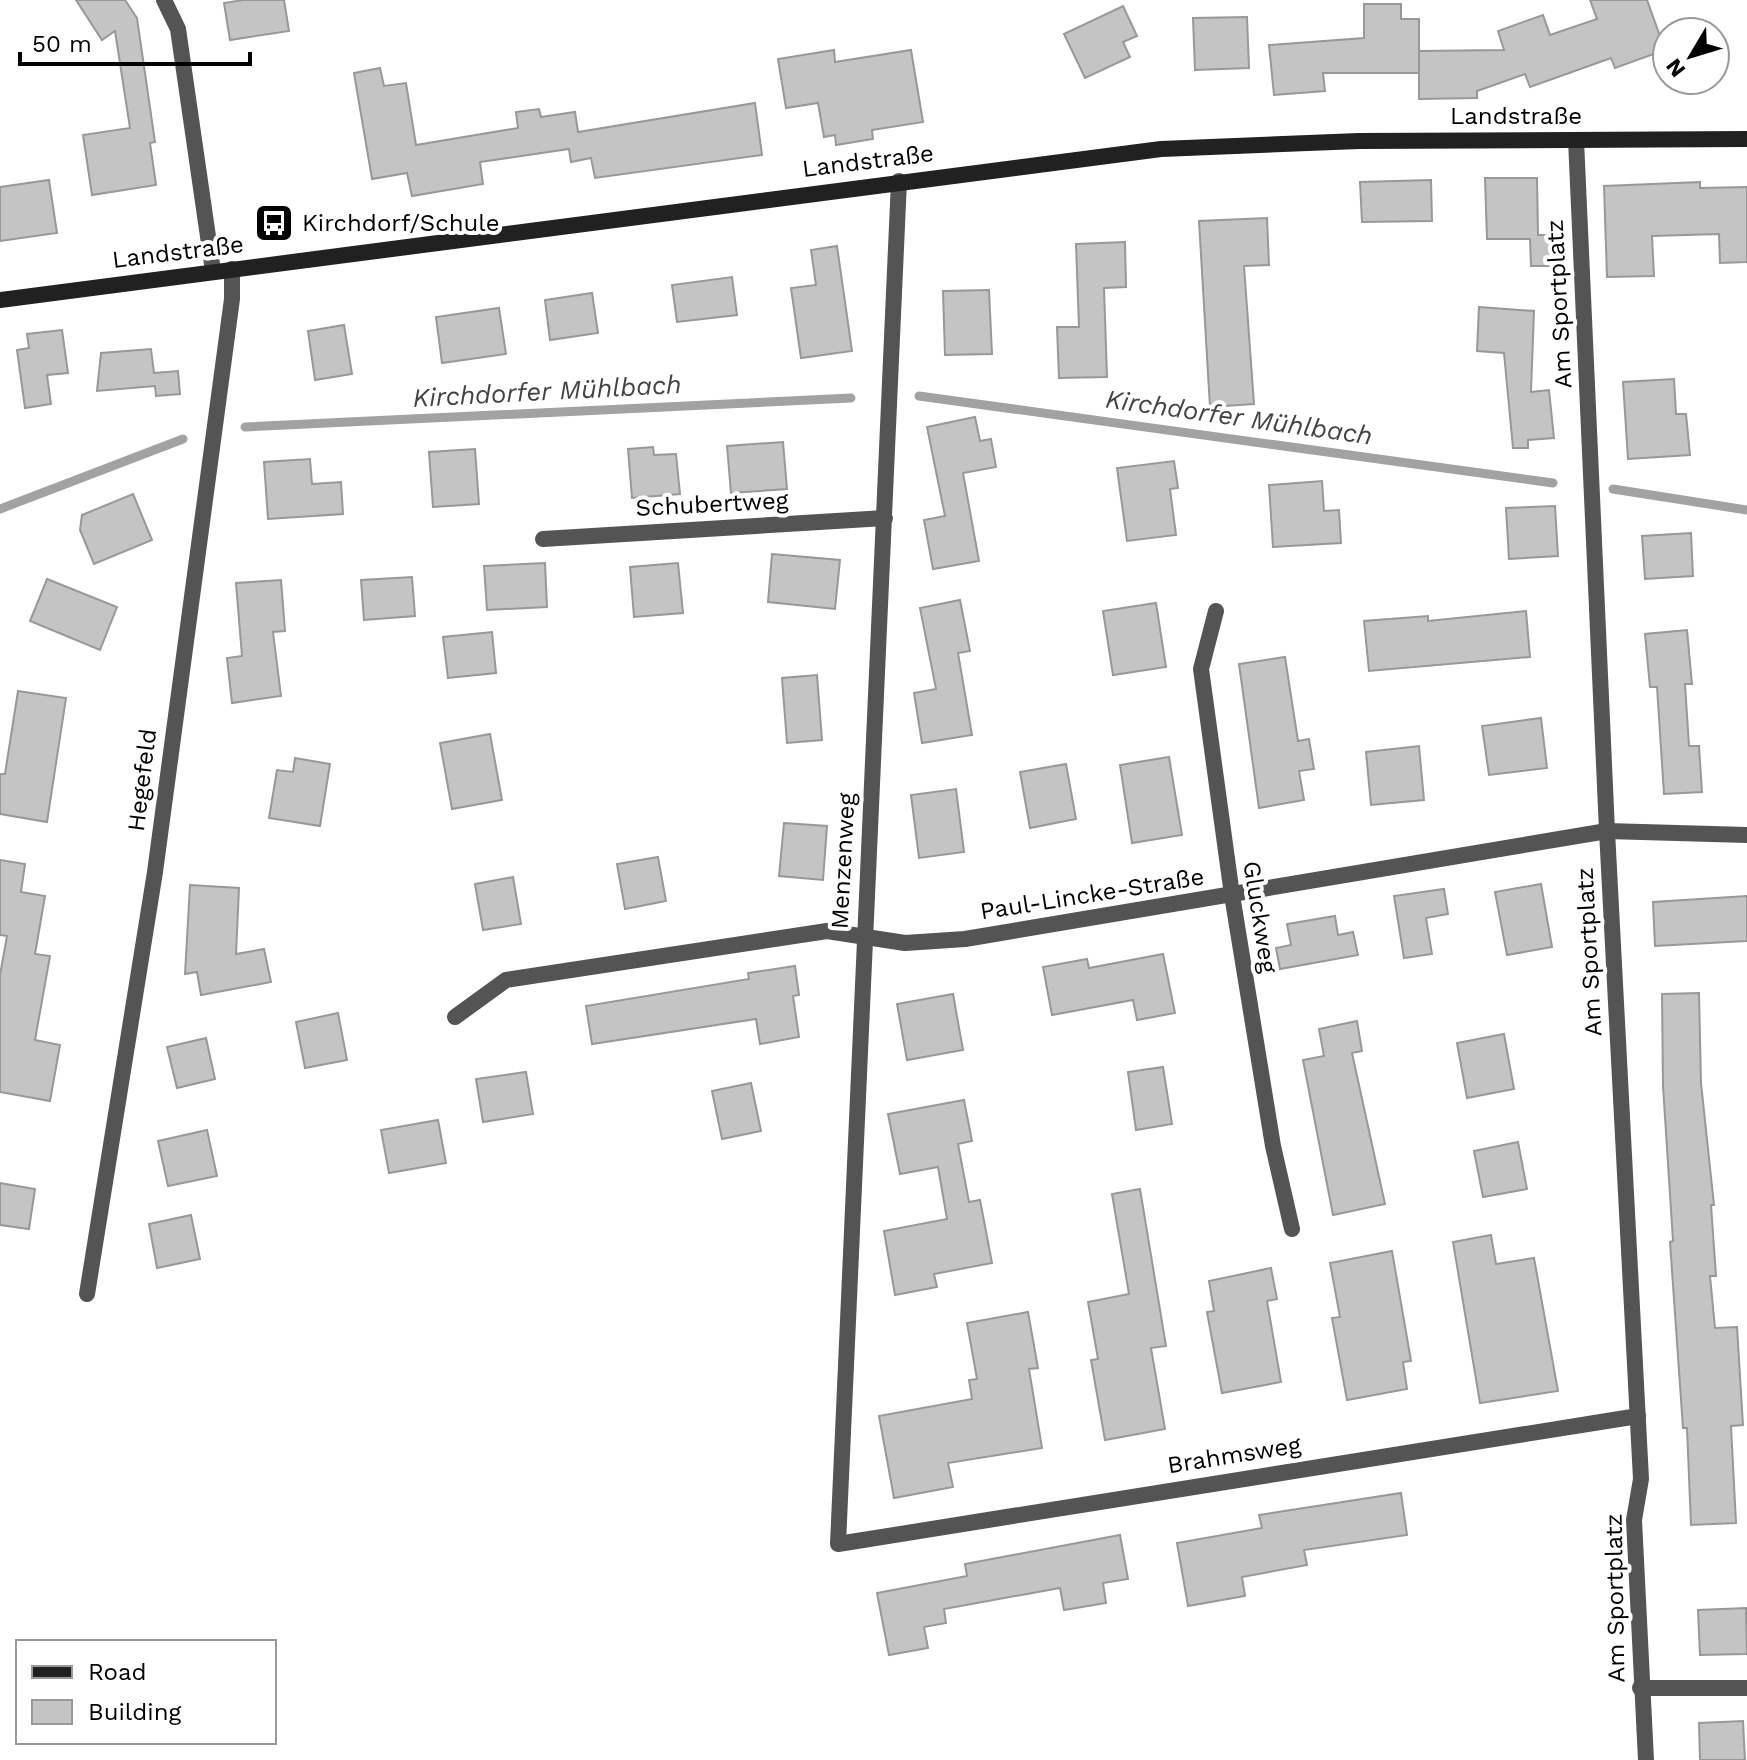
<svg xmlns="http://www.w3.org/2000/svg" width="1747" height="1760" font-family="'Work Sans',sans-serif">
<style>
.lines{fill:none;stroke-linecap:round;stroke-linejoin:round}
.stream{stroke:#a2a2a2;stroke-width:9}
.building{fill:#c4c4c4;stroke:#989898;stroke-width:2}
.street{stroke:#545454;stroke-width:16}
.secondary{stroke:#212121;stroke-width:16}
.labels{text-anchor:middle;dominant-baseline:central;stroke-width:8;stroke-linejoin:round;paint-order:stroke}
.street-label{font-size:24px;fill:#000;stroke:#fff}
.poi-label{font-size:24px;fill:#000;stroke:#fff;text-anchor:start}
.water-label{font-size:26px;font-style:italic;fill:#434343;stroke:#fff}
</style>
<rect width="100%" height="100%" fill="#fff"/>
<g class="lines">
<g class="stream">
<polyline points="919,396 1553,483"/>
<polyline points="245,427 851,398"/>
<polyline points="1613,489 1747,510"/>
<polyline points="0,509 183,439"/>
</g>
</g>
<g class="building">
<polygon points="76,0 125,0 137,18 155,142 150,143 156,185 92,195 83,135 130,128 115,31 102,40"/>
<polygon points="243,0 284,0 289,31 230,40 224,3"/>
<polygon points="1590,0 1647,0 1665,50 1615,68 1611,58 1530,87 1525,74 1477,91 1477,98 1419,99 1419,51 1504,50 1498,31 1543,15 1550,35 1597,19"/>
<polygon points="1364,4 1401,4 1401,19 1419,19 1419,73 1323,73 1325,91 1274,95 1269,45 1364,38"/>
<polygon points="1123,6 1137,36 1123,42 1130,57 1085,78 1064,34"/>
<polygon points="1247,17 1249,68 1195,70 1193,18"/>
<polygon points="834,50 835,62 911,50 923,122 872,130 873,139 836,145 835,135 824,137 818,103 786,108 778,59"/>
<polygon points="380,68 384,86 406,83 416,145 518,128 516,112 539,109 541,117 575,112 578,132 755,103 762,155 595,178 591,158 571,162 569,149 480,162 483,184 412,196 407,173 372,179 354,73"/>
<polygon points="1485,178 1537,178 1538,235 1560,235 1560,266 1531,266 1530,239 1487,239"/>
<polygon points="49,180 57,233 0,241 0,187"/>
<polygon points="1431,180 1432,221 1362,222 1360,182"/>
<polygon points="1700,182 1700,188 1747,187 1747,262 1720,263 1719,234 1652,236 1654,276 1607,277 1604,186"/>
<polygon points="1267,218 1269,265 1244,266 1254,404 1210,407 1199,221"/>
<polygon points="1125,242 1126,287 1104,288 1107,377 1059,378 1057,327 1079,327 1076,244"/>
<polygon points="837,246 852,351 801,358 791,288 816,285 811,250"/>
<polygon points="732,277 737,315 677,322 672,285"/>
<polygon points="989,290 992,354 945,355 943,291"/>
<polygon points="592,293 598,333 550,340 545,300"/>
<polygon points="1479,307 1534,311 1531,392 1549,390 1554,438 1528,440 1528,448 1513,448 1504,353 1477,351"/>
<polygon points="499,308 506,354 442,363 436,317"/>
<polygon points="344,325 352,374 315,380 308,331"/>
<polygon points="62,330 68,373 47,375 51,404 25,408 17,350 29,348 27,334"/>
<polygon points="151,349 154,373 178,371 180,394 156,396 155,386 97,391 101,353"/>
<polygon points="1674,379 1676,414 1686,414 1690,455 1628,459 1623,382"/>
<polygon points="975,417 980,441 991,439 996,467 963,473 979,561 933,569 924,520 945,516 927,427"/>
<polygon points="783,442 787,489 731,493 727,446"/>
<polygon points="653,447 654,455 676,454 680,494 632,498 628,449"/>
<polygon points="475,449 479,504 433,507 429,452"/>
<polygon points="310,459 312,484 341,482 343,514 268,519 264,462"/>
<polygon points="1174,461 1178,488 1170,489 1176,535 1127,541 1117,468"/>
<polygon points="1322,481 1324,511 1339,510 1341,543 1273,547 1269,485"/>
<polygon points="133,494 152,540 94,564 80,530 82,515"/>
<polygon points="1555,506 1558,556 1509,559 1506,508"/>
<polygon points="1691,533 1693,576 1645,579 1642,536"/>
<polygon points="772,554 840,560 835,609 768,602"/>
<polygon points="545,563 547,607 487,610 484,566"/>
<polygon points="678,563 683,613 634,617 630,567"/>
<polygon points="412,577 415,616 364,620 361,580"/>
<polygon points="47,579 117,607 100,650 30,621"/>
<polygon points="281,580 285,631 273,632 281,696 232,703 227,658 242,656 236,583"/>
<polygon points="960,600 970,651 958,653 972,735 922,743 914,693 936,689 920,608"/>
<polygon points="1156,603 1166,667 1113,675 1103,611"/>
<polygon points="1526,611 1530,657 1369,671 1364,621 1428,616 1428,621"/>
<polygon points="1687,630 1692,684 1685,684 1689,746 1699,746 1702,792 1664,794 1657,687 1650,687 1645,634"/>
<polygon points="492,632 496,673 448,678 443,637"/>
<polygon points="1285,657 1298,741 1309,739 1314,769 1299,771 1304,800 1259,808 1239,664"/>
<polygon points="817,675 822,740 787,743 782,678"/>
<polygon points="18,691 66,698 47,822 0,814 0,774 5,774"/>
<polygon points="1541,718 1547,768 1489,775 1482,726"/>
<polygon points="490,734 502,800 452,809 440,743"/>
<polygon points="1419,746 1424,800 1371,805 1366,752"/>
<polygon points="1169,757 1182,835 1132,843 1120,765"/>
<polygon points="295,758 330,764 320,826 269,818 277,770 293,772"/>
<polygon points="1066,764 1076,819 1030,828 1020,772"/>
<polygon points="956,789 964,852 919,858 911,795"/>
<polygon points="784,823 827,826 823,880 779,876"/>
<polygon points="658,857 666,901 625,909 617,864"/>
<polygon points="0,860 25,864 21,892 45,896 35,954 50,956 35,1040 60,1045 50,1101 0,1092 0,975 7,936 0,935"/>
<polygon points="513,877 521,924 483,930 475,884"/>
<polygon points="1541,884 1552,947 1507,955 1495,892"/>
<polygon points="190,885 239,888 236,954 264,949 271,982 201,995 197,972 185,974"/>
<polygon points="1444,889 1448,914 1426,918 1432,954 1404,958 1394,896"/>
<polygon points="1747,896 1747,941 1655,946 1653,902"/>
<polygon points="1335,916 1338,935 1353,932 1358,955 1280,969 1276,948 1291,945 1287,924"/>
<polygon points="1163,954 1175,1013 1137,1020 1133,1000 1052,1015 1043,967 1087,959 1089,968"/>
<polygon points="795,966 799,995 793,996 799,1037 760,1044 756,1019 592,1044 586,1006 749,979 748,973"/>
<polygon points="1699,993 1701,1083 1714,1205 1711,1205 1716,1276 1710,1276 1715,1328 1737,1327 1743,1425 1731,1426 1736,1523 1691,1525 1687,1428 1683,1428 1670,1242 1673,1241 1663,1086 1662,994"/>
<polygon points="953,994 963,1050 907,1060 897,1004"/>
<polygon points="338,1013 347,1060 305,1068 296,1022"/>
<polygon points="1357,1021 1362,1051 1352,1053 1385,1204 1333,1215 1303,1060 1324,1056 1319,1029"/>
<polygon points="1504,1034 1514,1089 1467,1098 1457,1043"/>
<polygon points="206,1038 215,1079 177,1088 167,1047"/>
<polygon points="1163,1067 1172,1124 1136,1130 1128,1072"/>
<polygon points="526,1072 533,1114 483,1122 476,1079"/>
<polygon points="751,1083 761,1131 722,1139 712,1091"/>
<polygon points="964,1100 972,1141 958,1144 969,1202 980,1200 992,1263 934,1274 937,1287 895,1295 884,1231 947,1219 938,1167 900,1174 888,1114"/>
<polygon points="438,1120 446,1163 389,1173 381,1130"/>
<polygon points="207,1130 217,1176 168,1186 158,1141"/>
<polygon points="1518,1142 1527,1189 1483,1197 1474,1151"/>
<polygon points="0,1183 35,1189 29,1229 0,1225"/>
<polygon points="1140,1189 1166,1346 1151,1348 1165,1429 1105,1440 1091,1360 1098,1359 1088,1302 1129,1294 1112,1194"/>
<polygon points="191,1215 200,1259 157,1268 149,1224"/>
<polygon points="1491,1235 1496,1264 1534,1258 1558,1391 1480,1403 1453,1242"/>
<polygon points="1392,1251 1411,1361 1403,1362 1407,1389 1347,1400 1332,1318 1340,1317 1330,1263"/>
<polygon points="1271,1268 1277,1299 1267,1301 1281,1382 1222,1393 1207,1312 1214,1311 1209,1281"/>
<polygon points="1028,1312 1038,1368 1029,1369 1042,1448 948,1463 953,1487 894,1498 879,1416 972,1399 969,1380 977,1379 967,1323"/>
<polygon points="1401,1493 1407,1535 1304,1550 1307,1565 1242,1577 1245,1596 1188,1606 1177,1543 1262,1528 1259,1515"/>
<polygon points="1120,1535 1128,1579 1103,1583 1106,1603 1064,1610 1060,1588 944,1609 946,1623 924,1627 928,1648 889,1655 877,1593 967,1576 965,1564"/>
<polygon points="1746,1608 1747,1654 1700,1655 1698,1610"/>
<polygon points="1743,1721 1745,1760 1700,1760 1699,1723"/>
</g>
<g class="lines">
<g class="street">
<polyline points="164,0 178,29 213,271"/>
<polyline points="1576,140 1607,831 1641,1479 1634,1520 1646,1760"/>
<polyline points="899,181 838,1544 1638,1416"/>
<polyline points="543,539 885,518"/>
<polyline points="1216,611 1201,669 1232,895 1273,1146 1292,1229"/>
<polyline points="455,1017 506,980 827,931 905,943 965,939 1607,831 1747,835"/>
<polyline points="87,1294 155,872 232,299 232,269"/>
<polyline points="1640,1688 1747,1688"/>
</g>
<polyline class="secondary" points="0,300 1161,149 1359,141 1747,139"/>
</g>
<defs>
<symbol id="bus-square" viewBox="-11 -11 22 22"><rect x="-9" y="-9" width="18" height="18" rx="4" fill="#000" stroke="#fff"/><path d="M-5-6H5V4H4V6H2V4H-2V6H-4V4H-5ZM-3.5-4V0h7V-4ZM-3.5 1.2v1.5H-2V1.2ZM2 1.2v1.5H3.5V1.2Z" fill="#fff"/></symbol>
</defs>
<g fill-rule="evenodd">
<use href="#bus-square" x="252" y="201" width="44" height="44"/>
</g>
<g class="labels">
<g class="street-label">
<text x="1516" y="116">Landstraße</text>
<text transform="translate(868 161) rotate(-7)">Landstraße</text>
<text transform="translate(178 252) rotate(-7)">Landstraße</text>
<text transform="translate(1559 304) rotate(-93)">Am Sportplatz</text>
<text transform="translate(712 504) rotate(-3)">Schubertweg</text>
<text transform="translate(142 780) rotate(-83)">Hegefeld</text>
<text transform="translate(843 861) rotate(-87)">Menzenweg</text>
<text transform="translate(1092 894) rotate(-9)">Paul-Lincke-Straße</text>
<text transform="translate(1260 917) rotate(81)">Gluckweg</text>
<text transform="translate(1589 952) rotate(-93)">Am Sportplatz</text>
<text transform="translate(1234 1455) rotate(-9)">Brahmsweg</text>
<text transform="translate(1615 1598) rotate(-91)">Am Sportplatz</text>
</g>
<g class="poi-label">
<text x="302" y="223">Kirchdorf/Schule</text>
</g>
<g class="water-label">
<text transform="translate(547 391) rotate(-3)">Kirchdorfer Mühlbach</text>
<text transform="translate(1239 417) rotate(8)">Kirchdorfer Mühlbach</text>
</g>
</g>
<rect x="16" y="1640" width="260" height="104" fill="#ffffff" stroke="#999999" stroke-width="2"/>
<rect x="32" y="1666" width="40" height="12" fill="#212121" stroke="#999999" stroke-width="2"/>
<text x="88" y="1680" font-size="24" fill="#000000">Road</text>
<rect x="32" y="1700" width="40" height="24" fill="#c4c4c4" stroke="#999999" stroke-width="2"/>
<text x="88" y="1720" font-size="24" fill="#000000">Building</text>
<g transform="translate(1691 56) rotate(232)"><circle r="38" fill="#ffffff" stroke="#999999" stroke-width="2"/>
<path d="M0-6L14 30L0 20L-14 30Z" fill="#000000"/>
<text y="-12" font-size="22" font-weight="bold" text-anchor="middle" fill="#000000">N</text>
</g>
<path d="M20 52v12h230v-12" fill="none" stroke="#000000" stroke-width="4"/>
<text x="32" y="52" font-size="24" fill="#000000" stroke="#ffffff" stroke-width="6" paint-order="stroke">50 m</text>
</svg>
